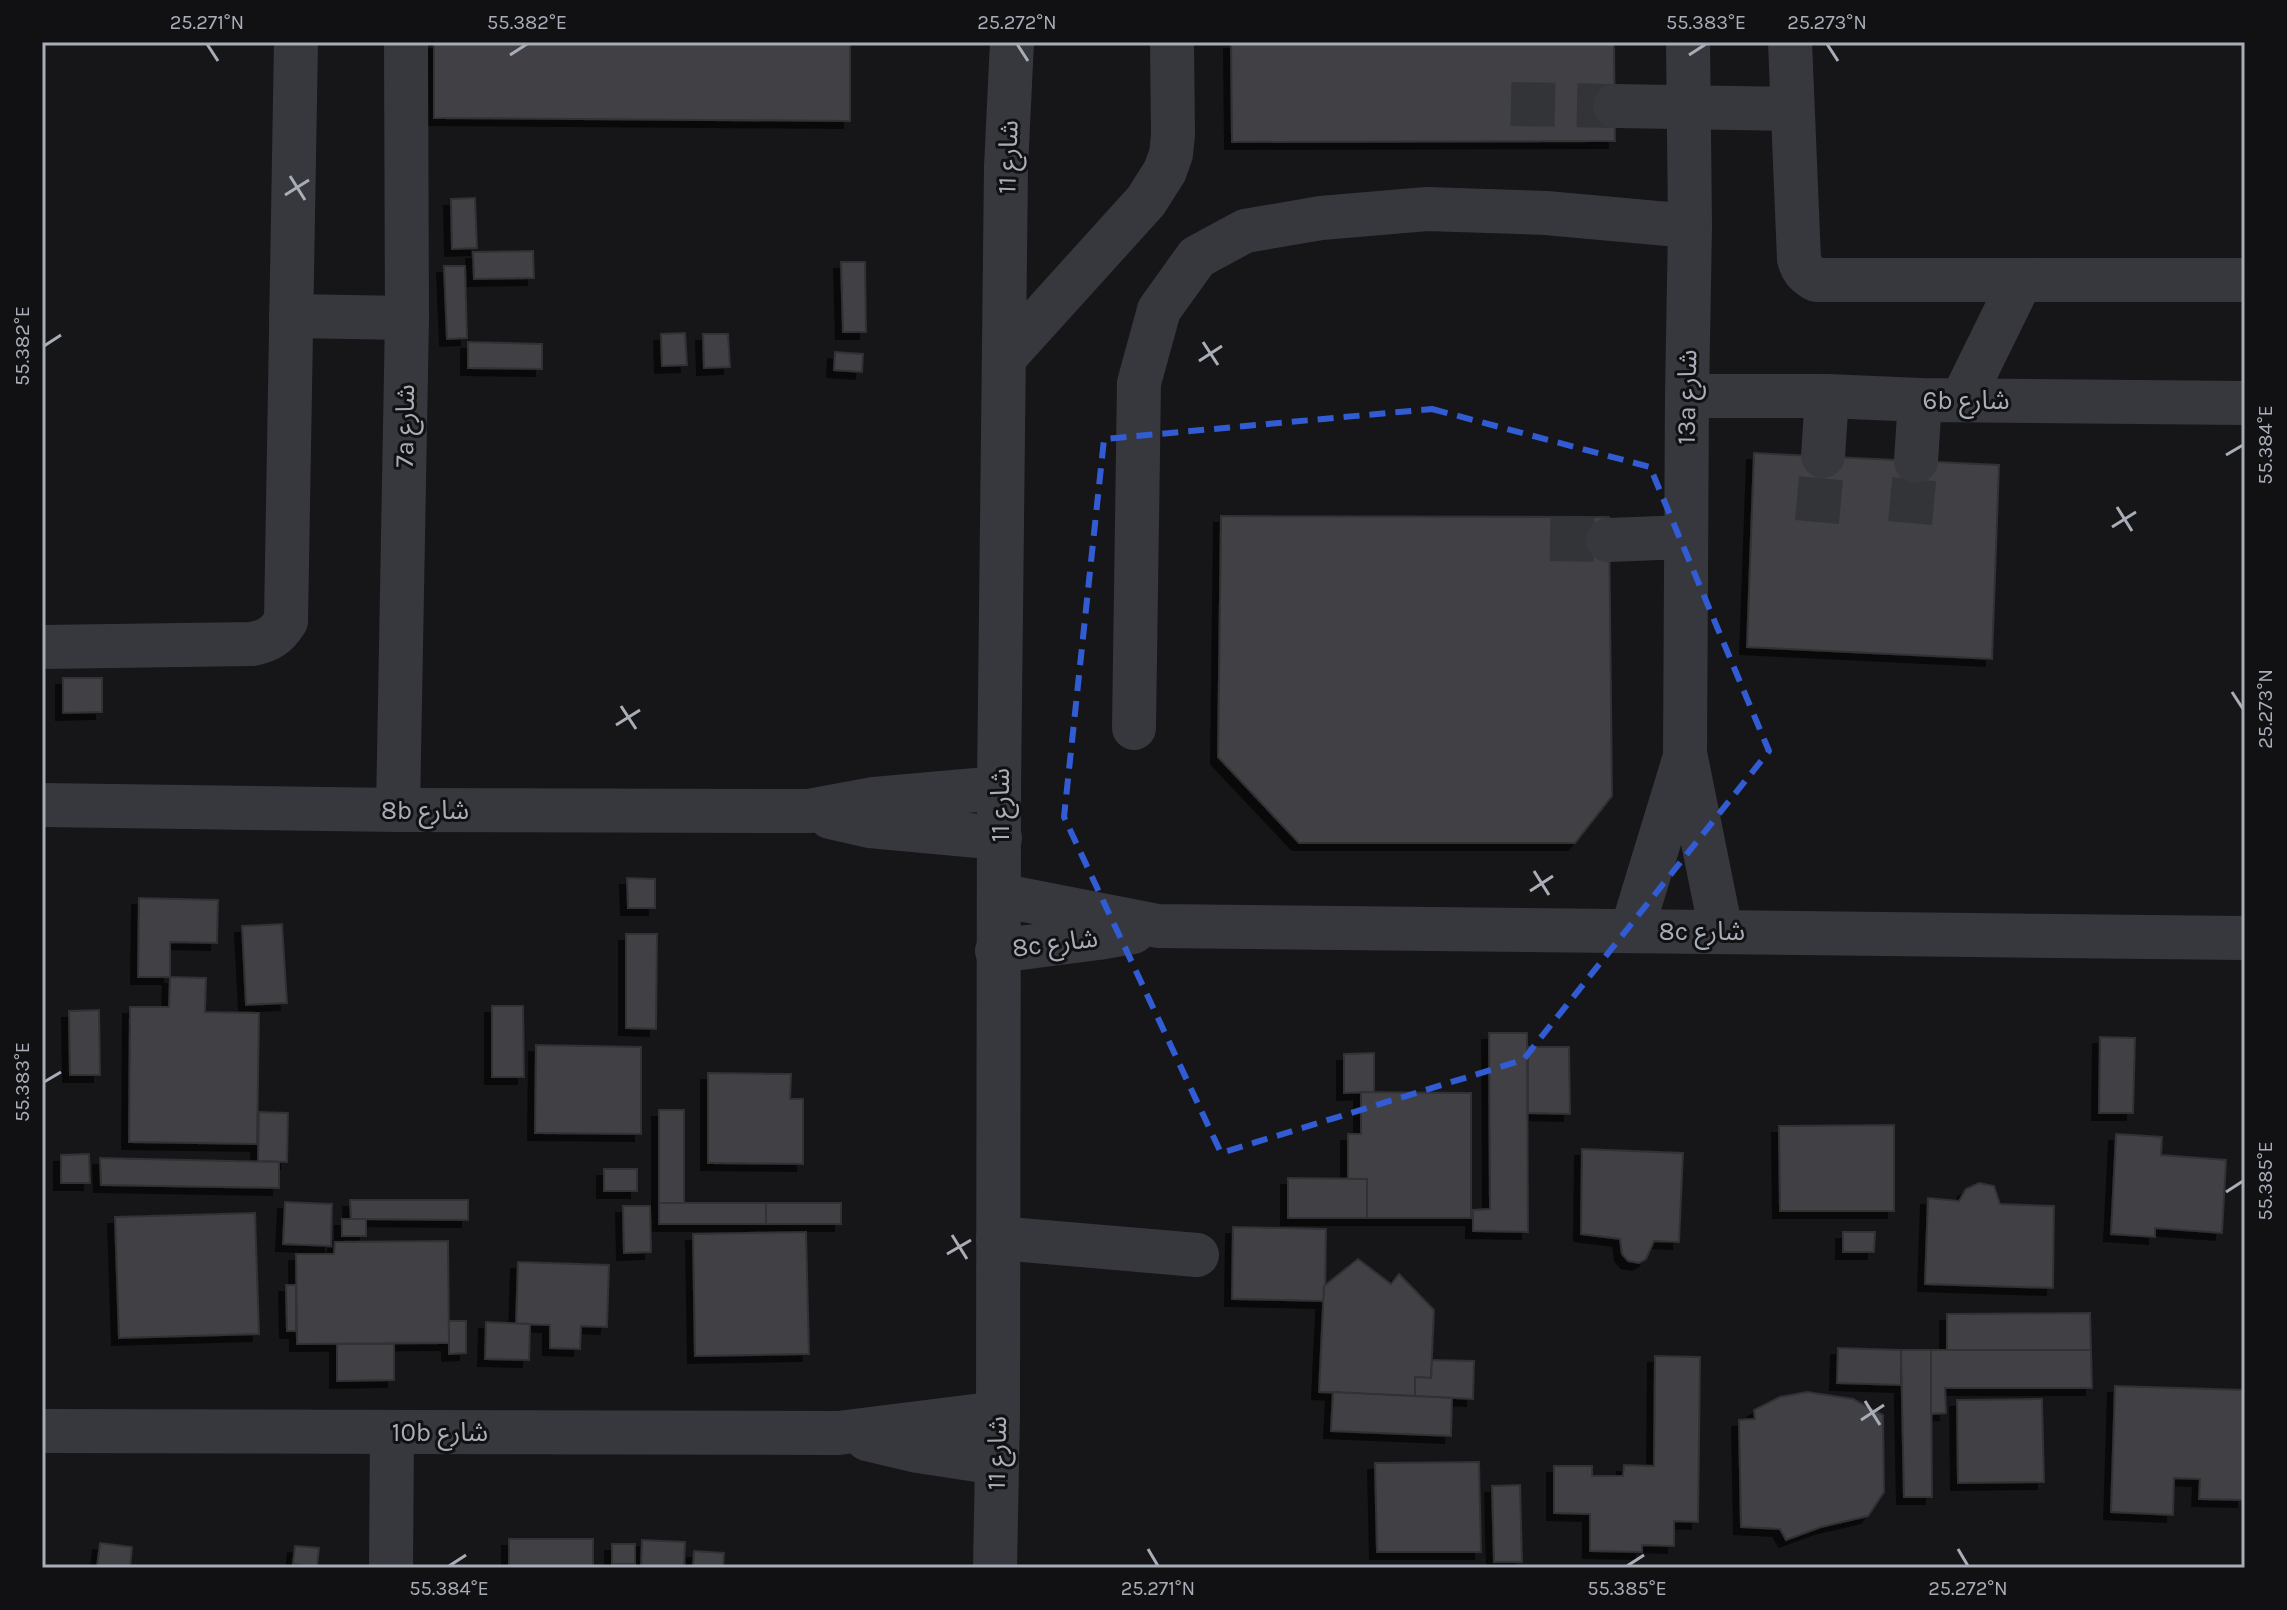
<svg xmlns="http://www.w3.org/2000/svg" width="2287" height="1610" font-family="Karla,'Noto Sans Arabic',sans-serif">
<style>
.building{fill:#404145;stroke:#303034;stroke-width:2;filter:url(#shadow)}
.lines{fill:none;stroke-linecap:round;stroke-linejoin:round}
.minor-tunnel{stroke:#333438;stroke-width:44;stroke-dasharray:44 22;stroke-linecap:butt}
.minor{stroke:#37383d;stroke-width:44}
.marked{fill:none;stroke:#325cd3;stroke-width:6;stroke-dasharray:16 10;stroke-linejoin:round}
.ticks{fill:none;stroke:#a8adb8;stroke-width:3}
.labels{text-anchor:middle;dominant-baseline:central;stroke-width:6;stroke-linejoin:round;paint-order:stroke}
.street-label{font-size:26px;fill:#a8adb8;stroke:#111113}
.neatline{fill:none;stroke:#a8adb8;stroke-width:3}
.ticks-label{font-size:20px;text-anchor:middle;fill:#a8adb8}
</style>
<defs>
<filter id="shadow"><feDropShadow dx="-7" dy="7" stdDeviation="0" flood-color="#0009"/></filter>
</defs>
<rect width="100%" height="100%" fill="#161618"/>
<g class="building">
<polygon points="434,42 850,42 850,121 434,118"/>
<polygon points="1231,42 1614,42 1615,141 1232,142"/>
<polygon points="475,198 477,248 452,249 451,199"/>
<polygon points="533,251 534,278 474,279 473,252"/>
<polygon points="841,262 865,262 866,332 843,332"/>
<polygon points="444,266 465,266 467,338 447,339"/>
<polygon points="685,333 687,365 662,366 661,334"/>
<polygon points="703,334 728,334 730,367 704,368"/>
<polygon points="468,342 542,344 542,369 468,368"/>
<polygon points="835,352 863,354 862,372 834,370"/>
<polygon points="1754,453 1999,465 1992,659 1747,647"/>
<polygon points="1221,516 1609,517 1612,796 1575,843 1299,843 1218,757"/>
<polygon points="63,678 102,678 102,712 63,713"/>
<polygon points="627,878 655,879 655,908 628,908"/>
<polygon points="139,898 218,900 217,943 170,942 170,977 138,977"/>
<polygon points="282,924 287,1003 246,1005 242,926"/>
<polygon points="626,934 657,934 656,1029 626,1028"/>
<polygon points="170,977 206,978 205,1012 259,1013 257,1144 129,1142 130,1007 169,1007"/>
<polygon points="492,1006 523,1006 524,1077 492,1077"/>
<polygon points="99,1010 100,1075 70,1075 69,1011"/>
<polygon points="1489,1033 1527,1033 1528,1232 1473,1231 1473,1210 1490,1209"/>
<polygon points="2100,1037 2135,1038 2133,1113 2099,1113"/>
<polygon points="536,1045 641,1047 641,1134 535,1133"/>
<polygon points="1528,1047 1569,1047 1570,1114 1528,1113"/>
<polygon points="1374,1053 1374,1092 1344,1093 1344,1054"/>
<polygon points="708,1073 791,1074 790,1099 803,1099 803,1164 708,1163"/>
<polygon points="1361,1092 1471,1093 1471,1218 1367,1218 1367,1179 1348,1179 1348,1134 1361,1134"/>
<rect x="659" y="1110" width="25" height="93"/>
<polygon points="259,1112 288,1113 287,1162 258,1161"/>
<polygon points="1894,1125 1894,1211 1780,1211 1779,1126"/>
<polygon points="2116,1134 2162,1137 2161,1155 2226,1160 2222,1233 2155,1228 2155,1237 2111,1234"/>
<polygon points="1582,1149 1683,1153 1679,1242 1654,1241 1646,1259 1639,1263 1628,1261 1622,1254 1620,1239 1581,1234"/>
<polygon points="89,1154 90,1183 61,1183 61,1155"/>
<polygon points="100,1158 279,1162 279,1188 101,1185"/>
<rect x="604" y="1169" width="33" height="22"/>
<polygon points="1288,1178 1367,1179 1367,1218 1288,1218"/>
<polygon points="1979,1183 1994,1186 2000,1204 2054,1206 2053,1288 1925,1284 1928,1198 1959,1201 1966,1189"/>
<polygon points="350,1200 468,1200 468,1220 351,1219"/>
<polygon points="285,1202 332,1204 331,1246 283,1244"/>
<rect x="659" y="1203" width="107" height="21"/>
<rect x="766" y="1203" width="75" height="21"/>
<polygon points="623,1206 650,1206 651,1252 624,1253"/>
<polygon points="255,1213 259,1334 119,1338 115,1217"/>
<rect x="342" y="1219" width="24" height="17"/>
<polygon points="1233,1227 1326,1229 1325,1301 1232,1299"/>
<polygon points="806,1232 809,1354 695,1356 693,1234"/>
<polygon points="1843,1232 1875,1232 1874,1252 1843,1252"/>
<polygon points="448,1241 449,1343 297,1344 296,1254 334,1254 335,1242"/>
<polygon points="1358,1259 1391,1284 1399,1274 1434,1310 1431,1378 1415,1377 1415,1396 1319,1392 1324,1286"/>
<polygon points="518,1262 609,1265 607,1327 581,1326 580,1349 550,1348 550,1325 516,1324"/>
<polygon points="286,1285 296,1285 296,1331 287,1331"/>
<polygon points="2090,1313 2091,1350 1947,1350 1947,1314"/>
<polygon points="449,1321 466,1321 466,1353 449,1354"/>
<polygon points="486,1322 530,1324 529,1360 485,1359"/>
<polygon points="337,1344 394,1344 394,1380 337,1381"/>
<polygon points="1838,1348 1901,1350 1901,1385 1837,1383"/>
<polygon points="1901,1350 1931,1350 1932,1497 1904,1497"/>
<polygon points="1931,1350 2091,1350 2092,1388 1945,1388 1946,1413 1931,1414"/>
<polygon points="1655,1356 1700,1357 1698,1522 1674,1521 1674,1546 1642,1545 1642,1552 1590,1551 1590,1514 1554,1513 1554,1466 1592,1466 1592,1476 1623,1476 1624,1465 1654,1466"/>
<polygon points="1432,1360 1474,1361 1473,1399 1415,1396 1415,1377 1431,1378"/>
<polygon points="2115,1386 2245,1390 2244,1500 2199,1499 2200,1479 2174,1478 2173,1515 2111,1512"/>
<polygon points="1333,1392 1452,1398 1451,1436 1331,1431"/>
<polygon points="1807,1392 1853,1399 1883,1415 1884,1492 1868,1516 1821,1527 1786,1540 1780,1529 1741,1527 1739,1420 1755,1419 1754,1410 1780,1397"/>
<polygon points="2042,1399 2044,1482 1958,1483 1957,1400"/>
<polygon points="1479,1462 1481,1552 1377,1552 1375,1463"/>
<polygon points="1520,1485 1522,1562 1494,1562 1492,1486"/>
<rect x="509" y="1539" width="84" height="29"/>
<polygon points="642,1540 685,1542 684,1568 641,1568"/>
<polygon points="100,1543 132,1547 130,1568 97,1568"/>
<rect x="612" y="1544" width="23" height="20"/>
<polygon points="295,1546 319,1548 317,1567 293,1564"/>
<polygon points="694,1551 724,1553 723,1568 693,1568"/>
</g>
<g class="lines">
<g class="minor-tunnel">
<polyline points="1511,104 1615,106"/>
<polyline points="1817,522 1823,456"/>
<polyline points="1910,523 1916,461"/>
<polyline points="1550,539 1608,540"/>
</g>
<g class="minor">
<polyline points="1688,42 1690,226 1687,396 1685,753 1721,931"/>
<path d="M1790,42L1799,259C1802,270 1806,274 1816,280H2245"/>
<polyline points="1615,106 1792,109"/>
<polyline points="291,316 407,318"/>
<polyline points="1004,358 1146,201 1165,171 1171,154 1173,135 1172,42"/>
<polyline points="1687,396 1827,396 1920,400 2245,403"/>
<polyline points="1962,400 2021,280"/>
<polyline points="1823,456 1827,396"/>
<polyline points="1916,461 1920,400"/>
<polyline points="1608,540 1686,537"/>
<path d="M42,647L252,644C269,641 277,635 286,621L296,42"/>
<polyline points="1134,728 1139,383 1159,310 1197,257 1245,231 1321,218 1427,209 1546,213 1690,226"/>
<polyline points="42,805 398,810 809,811 874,799 999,788"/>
<polyline points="398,810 407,318 406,42"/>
<polyline points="830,817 870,826 1000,838"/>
<polyline points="999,895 1158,926 2245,938"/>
<polyline points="1632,930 1683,763"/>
<polyline points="997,951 1098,938 1133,932"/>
<polyline points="998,1238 1197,1255"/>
<polyline points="42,1431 838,1433 998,1413"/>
<polyline points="867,1439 918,1451 997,1463"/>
<polyline points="391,1568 392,1432"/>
<polyline points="995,1568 998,1413 999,788 1006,167 1012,42"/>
</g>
</g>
<path class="marked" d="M1432,409L1650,467L1769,751L1523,1060L1221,1153L1064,817L1104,439Z"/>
<path class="ticks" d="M207,44L218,61M1017,44L1028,61M1827,44L1838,61M510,55L527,44M1689,55L1706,44M290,176L305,200M285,195L309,180M1203,342L1218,365M44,346L61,335M1199,361L1222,346M2226,455L2243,445M2117,507L2132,531M2112,527L2136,512M2232,692L2243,709M621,706L636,729M616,725L640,710M1534,871L1549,895M1530,891L1553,876M44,1082L61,1072M2226,1192L2243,1181M952,1235L967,1259M947,1254L971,1240M1865,1401L1880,1425M1861,1420L1884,1405M1148,1549L1158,1566M1958,1549L1968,1566M449,1566L466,1555M1627,1566L1644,1555"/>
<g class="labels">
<g class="street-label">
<text transform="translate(1008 157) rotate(-88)">شارع 11</text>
<text transform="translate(1687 397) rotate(-89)">13a شارع</text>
<text x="1966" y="400">6b شارع</text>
<text transform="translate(405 426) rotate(-89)">7a شارع</text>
<text transform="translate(1000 805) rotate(-90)">شارع 11</text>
<text x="425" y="810">8b شارع</text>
<text x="1702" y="931">8c شارع</text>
<text transform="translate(1055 943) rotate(-7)">8c شارع</text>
<text x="440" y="1432">10b شارع</text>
<text transform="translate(997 1453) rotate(-89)">شارع 11</text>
</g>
</g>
<rect width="2287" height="1610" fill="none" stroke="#111113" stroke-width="88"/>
<rect x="44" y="44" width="2199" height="1522" class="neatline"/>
<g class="ticks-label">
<text x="207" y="29">25.271°N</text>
<text x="527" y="29">55.382°E</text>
<text x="1017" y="29">25.272°N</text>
<text x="1706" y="29">55.383°E</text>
<text x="1827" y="29">25.273°N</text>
<text transform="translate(22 346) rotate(-90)" y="7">55.382°E</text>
<text transform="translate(2265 445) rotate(-90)" y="7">55.384°E</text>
<text transform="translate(2265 709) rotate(-90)" y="7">25.273°N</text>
<text transform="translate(22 1082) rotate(-90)" y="7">55.383°E</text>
<text transform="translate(2265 1181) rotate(-90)" y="7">55.385°E</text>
<text x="449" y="1595">55.384°E</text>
<text x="1158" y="1595">25.271°N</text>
<text x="1627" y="1595">55.385°E</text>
<text x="1968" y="1595">25.272°N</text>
</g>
</svg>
